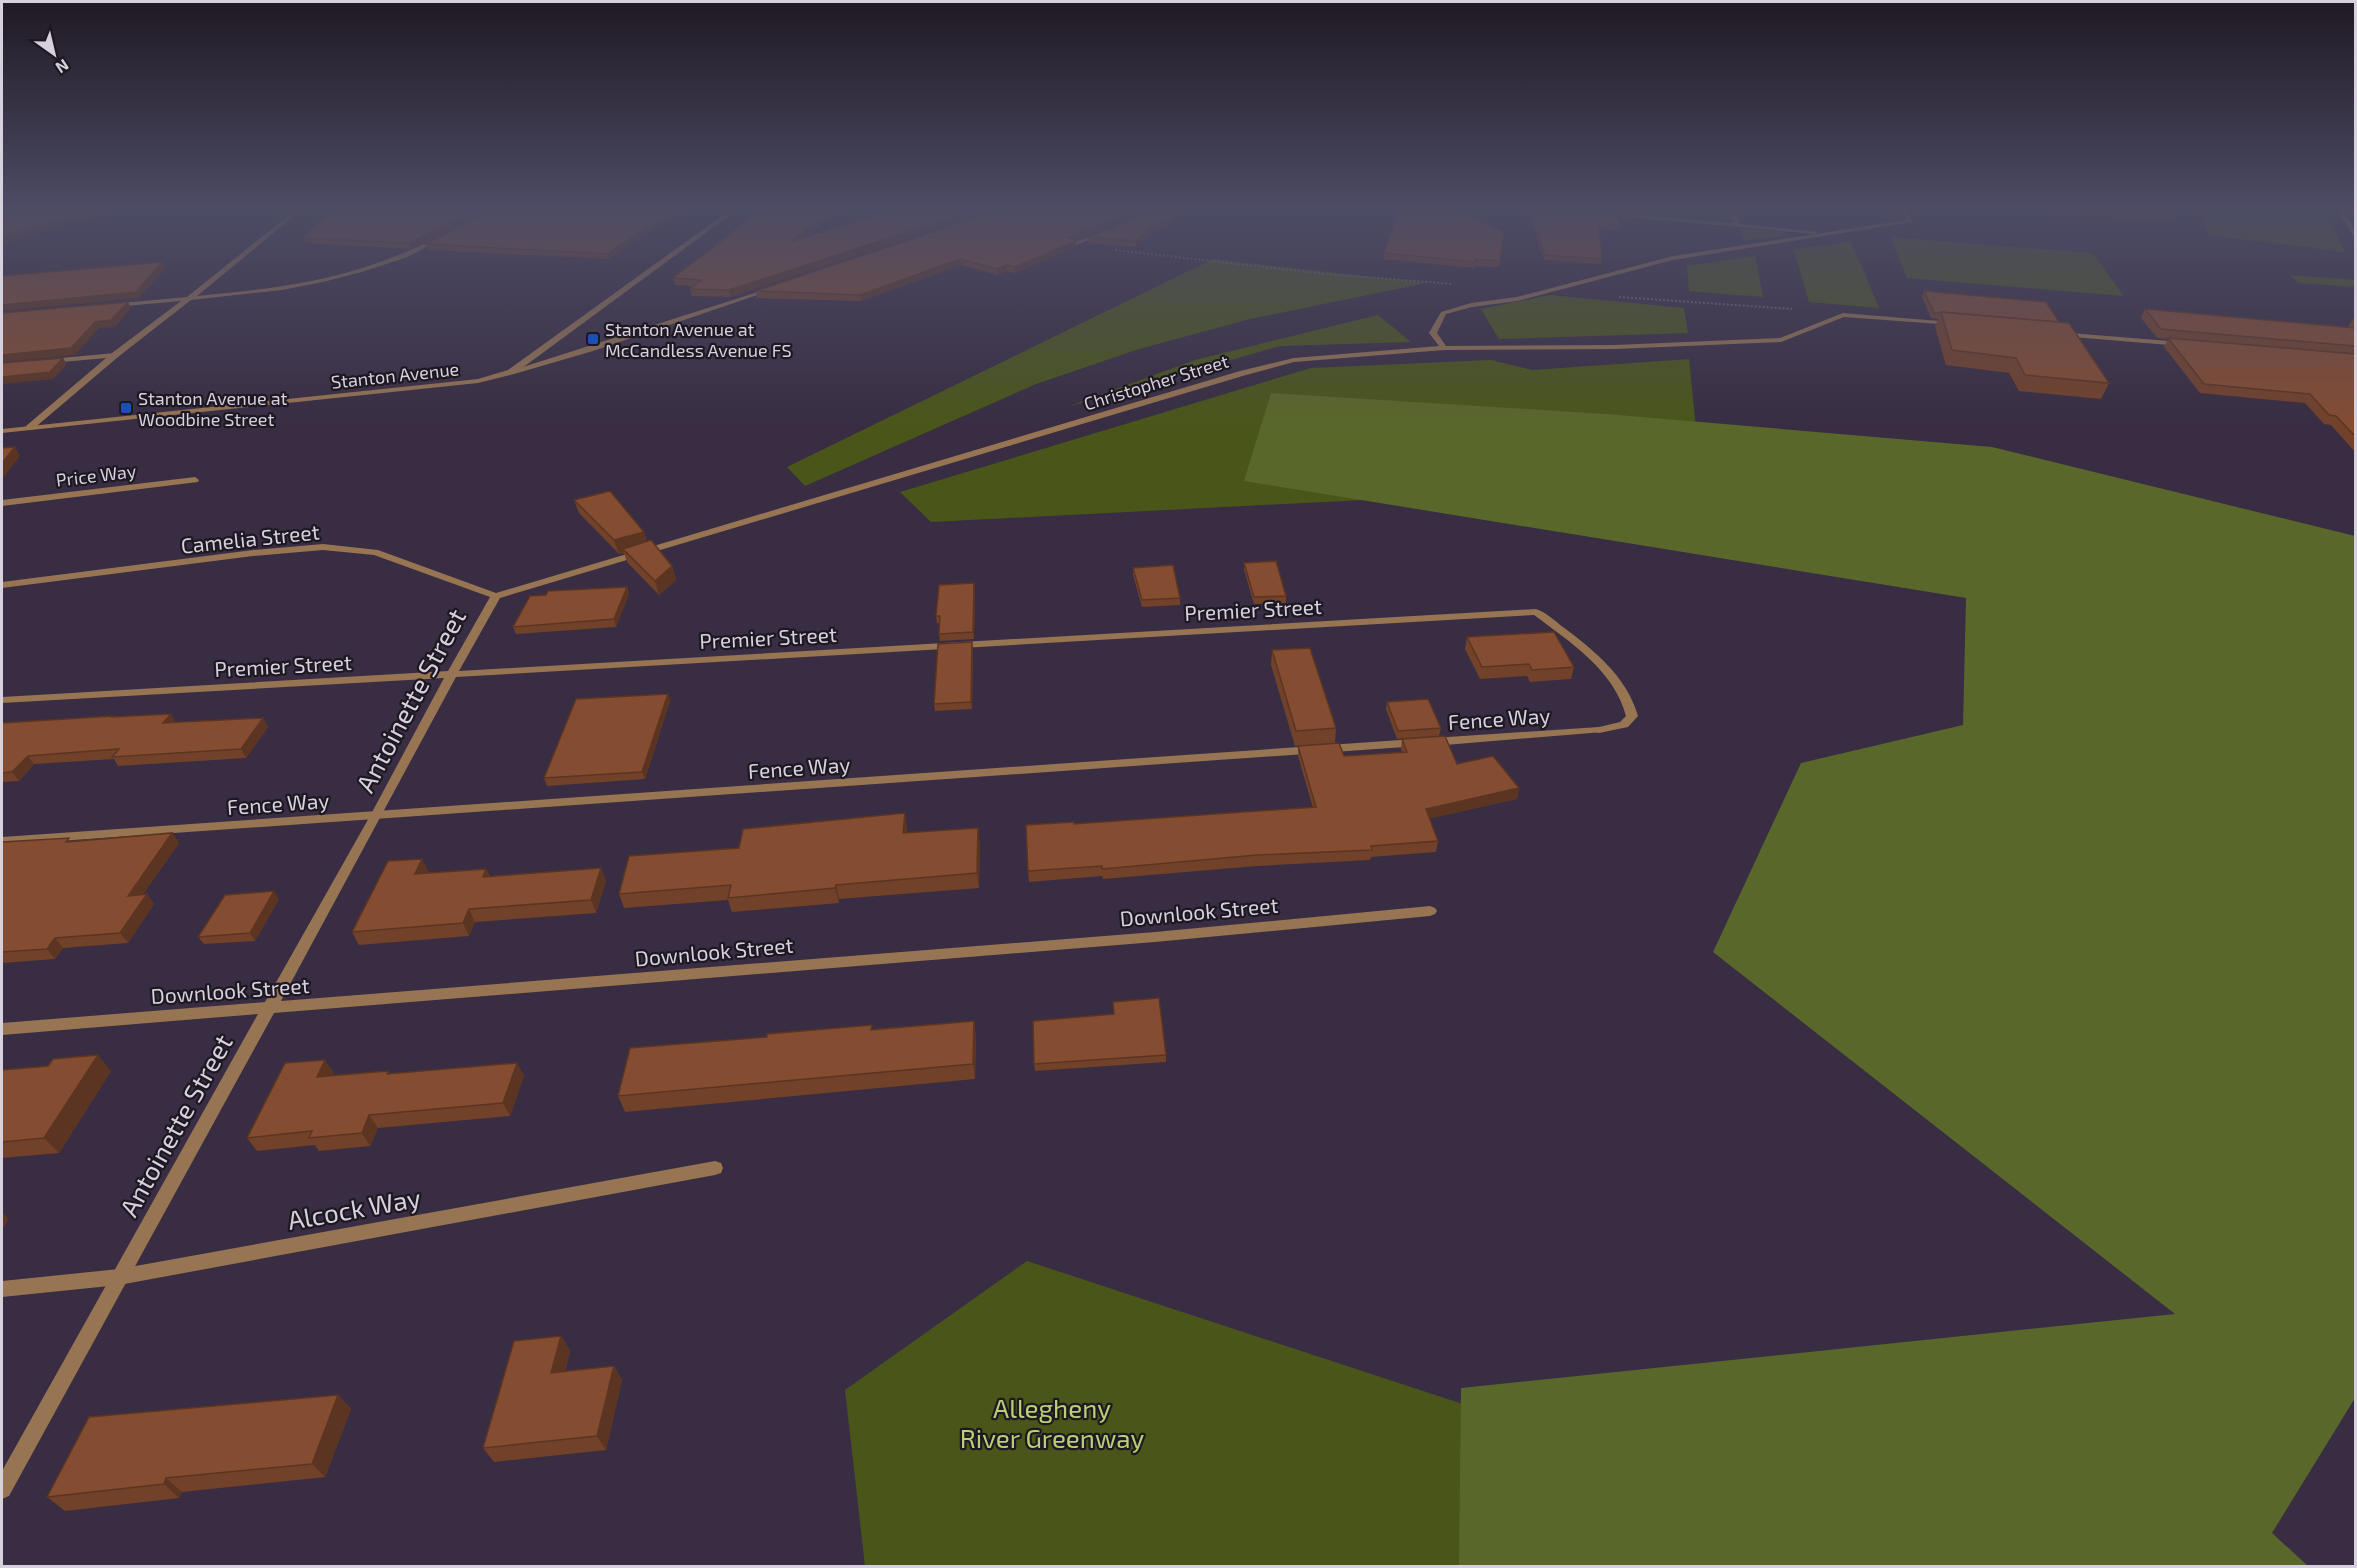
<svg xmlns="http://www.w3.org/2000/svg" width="2357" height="1568" font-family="'Exo 2',sans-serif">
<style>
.green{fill:#4a5619}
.forest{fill:#5a672a}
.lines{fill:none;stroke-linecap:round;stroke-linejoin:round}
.path{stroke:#706678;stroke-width:2;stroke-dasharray:2 2;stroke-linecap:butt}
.service{fill:#977452;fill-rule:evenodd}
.minor{fill:#977452;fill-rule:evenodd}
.tertiary{fill:#977452;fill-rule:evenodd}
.wall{fill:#72412a}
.shaded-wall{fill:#5c3522}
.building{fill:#844c31;stroke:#5c3522;stroke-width:1.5}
.transit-dot{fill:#1a4fb4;stroke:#1d1821;stroke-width:2}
.labels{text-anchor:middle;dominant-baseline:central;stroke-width:4.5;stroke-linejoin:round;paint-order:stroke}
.far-poi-label{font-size:18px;fill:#d7d0dd;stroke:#1d1821;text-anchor:start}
.far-street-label{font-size:18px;fill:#d7d0dd;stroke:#1d1821}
.street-label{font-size:21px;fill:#d7d0dd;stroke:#1d1821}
.near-street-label{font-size:26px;fill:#d7d0dd;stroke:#1d1821}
.near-park-label{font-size:26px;fill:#bace75;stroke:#1d1821}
</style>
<rect width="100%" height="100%" fill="#382d42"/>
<g class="green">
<polygon points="2049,207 2173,207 2177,221 2054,212"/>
<polygon points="2199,207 2322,207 2345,252 2208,235"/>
<polygon points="1739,228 1783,232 1786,235 1744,241"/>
<polygon points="1890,237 2092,253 2124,296 1907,278"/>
<polygon points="1851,241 1879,308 1809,302 1794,250"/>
<polygon points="1755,256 1763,297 1689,291 1687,266"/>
<polygon points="1213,259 1426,283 1250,319 1139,349 1036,384 805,486 787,467"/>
<polygon points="2290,275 2355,280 2355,287 2298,283"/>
<polygon points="1550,295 1684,308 1688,333 1499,339 1481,309"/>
<polygon points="1378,315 1411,342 1280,346 1067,407 1195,360"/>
<polygon points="1689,359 1699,459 1500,493 931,522 900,492 1311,368 1491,360 1532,370"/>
<polygon points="1027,1261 1956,1566 865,1566 845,1390"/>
</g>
<polygon class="forest" points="1271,393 1607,414 1992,447 2355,536 2355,1398 2272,1533 2308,1566 1459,1566 1461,1388 2175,1314 1713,952 1801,763 1963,725 1966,598 1244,481"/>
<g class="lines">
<g class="path">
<polyline points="1115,250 1326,274 1453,284"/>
<polyline points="1619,297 1792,309"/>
</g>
<g class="service">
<polygon points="1141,207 1147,207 1140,220 1125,224 1125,222 1136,218"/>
<polygon points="1100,232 1105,233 1076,245 1071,244"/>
<polygon points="115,353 118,353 118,357 50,363 46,361 50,359"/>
<polygon points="195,477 199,480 198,482 2,506 2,500"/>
<polygon points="1599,727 1603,728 1605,730 1603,732 1433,746 1427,742 1433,738"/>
<polygon points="1415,739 1421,743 1419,746 2,845 2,837"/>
<polygon points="715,1161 721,1163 723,1168 721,1173 715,1175 119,1285 2,1297 2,1281 119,1269"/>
</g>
<g class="minor">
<path d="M299,207H305L197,296C252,291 308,285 362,268C388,260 414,249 439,237L444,238L405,258L365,271L323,282L282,290L191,300L118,357L32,430H26V426L112,353L181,301L114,307L112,306V304L187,297Z"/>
<polygon points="1507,207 1529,207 1546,210 1543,212"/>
<polygon points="1727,207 1733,207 1740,224 1818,232 1815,234 1596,214 1599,212 1734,223"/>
<path d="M1900,207H1906L1912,222L1673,260L1517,301L1472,307L1446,314L1437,333L1446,346L1615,345L1780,338L1843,313L1951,322L1953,323V325L1844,317L1781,342L1615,349L1444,350L1294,362L1246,375L500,598L459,671L1536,609C1546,612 1555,621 1563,627C1595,651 1627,677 1638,716L1628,727L1599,733L1595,732L1593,730L1595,728L1620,722L1626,716C1614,670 1570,642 1534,615L456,677L281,1001L1155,932L1430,906L1435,908L1437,911L1435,914L1430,916L1155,942L274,1013L9,1496L2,1499V1471L258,1014L2,1035V1023L265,1002L370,816L444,678L2,703V697L448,671L490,597L374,555L323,550L253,556L2,588V582L253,550L323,544L378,550L496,593L1240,371L1294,358L1439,346L1429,333L1441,312L1471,303L1517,297L1673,256L1906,220Z"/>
<polygon points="2335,207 2341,207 2356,231 2356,239"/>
<polygon points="767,289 772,290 593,351 514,374 507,372"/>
<polygon points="2058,332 2181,342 2185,344 2181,346 2061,336 2057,334"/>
</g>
<polygon class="tertiary" points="734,207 741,207 514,374 478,383 2,433 2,429 478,379 508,370"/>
</g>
<g class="wall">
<polygon points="685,207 609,259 428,250 426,244"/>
<polygon points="843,207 731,297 692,296 690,289 694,286 675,285 673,278"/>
<polygon points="1146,207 1183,207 1165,229 1158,228 1136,247 1088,243 1088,237 1141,216"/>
<polygon points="1287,207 1315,207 1314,209"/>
<polygon points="1396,207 1453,207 1504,233 1499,267 1474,266 1474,268 1383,259 1384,253 1400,209"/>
<polygon points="1528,207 1620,225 1619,230 1599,228 1602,259 1601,264 1544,260 1528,211"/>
<polygon points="1554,207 1611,207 1610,211"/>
<polygon points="1134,216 1075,241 1076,247 1015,273 1007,271 998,275 961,265 861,301 757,298 756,291"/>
<polygon points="445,233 411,249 306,243 303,238"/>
<polygon points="1924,291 2059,322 2109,383 2101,399 2019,391 2009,373 1946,365 1935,327 1938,319 1931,318 1922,297"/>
<polygon points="2145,309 2349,328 2348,327 2353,319 2355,319 2355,452 2331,425 2324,424 2305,403 2200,393 2164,347 2168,339 2157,338 2141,318"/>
<polygon points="574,500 644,532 647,542 672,566 676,580 659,595 627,562 624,553 619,554 579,513"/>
<polygon points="1244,563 1286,596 1286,603 1254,604 1244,570"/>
<polygon points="1133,568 1180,598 1180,605 1142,607 1133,575"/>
<polygon points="974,583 975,590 974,639 940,641 939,634 940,623 937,623 936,616"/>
<polygon points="627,587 629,594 616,627 516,634 513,627 546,595"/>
<polygon points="1467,637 1574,667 1571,679 1530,682 1527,676 1480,679 1465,649"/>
<polygon points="972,642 973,650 972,709 935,711 934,704"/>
<polygon points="1272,650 1336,728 1335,743 1295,746 1271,665"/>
<polygon points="668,694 670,701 645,779 547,786 544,778"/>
<polygon points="1387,702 1441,728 1439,736 1397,739 1386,709"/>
<polygon points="113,716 114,717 176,722 263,718 268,727 246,758 118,766 114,759 34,764 19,781 2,782 2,723"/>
<polygon points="1402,739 1457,764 1519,788 1517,799 1429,818 1438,841 1436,852 1371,857 1370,860 1257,866 1103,879 1102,876 1029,882 1028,871 1074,824 1313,808 1298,756 1298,746 1344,756 1402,752 1401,749"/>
<polygon points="907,828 907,833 980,843 979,888 839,899 839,903 732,912 728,900 624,908 619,894 739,848"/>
<polygon points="172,833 179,843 143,894 147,894 154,904 128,943 63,948 55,959 2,963 2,842 72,841"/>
<polygon points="601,868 606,881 596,913 475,922 469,936 359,945 352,932 429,872 428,873 486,869 490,876"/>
<polygon points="279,899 255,941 204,944 198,937"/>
<polygon points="974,1021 976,1037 975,1079 625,1112 618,1096 873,1029"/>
<polygon points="1166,1055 1166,1062 1035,1071 1034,1064"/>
<polygon points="517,1063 524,1076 510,1116 378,1128 370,1146 319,1151 315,1145 257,1151 247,1138 334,1073 333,1075 388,1071 390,1074"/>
<polygon points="2,1070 111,1071 59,1153 2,1158"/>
<polygon points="561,1336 570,1351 565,1371 614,1366 622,1380 606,1450 494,1462 483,1448"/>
<polygon points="338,1395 351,1409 325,1477 182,1492 179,1498 65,1511 47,1497"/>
</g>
<g class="shaded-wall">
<polygon points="2,207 19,207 2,212"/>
<polygon points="103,207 124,207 2,244 2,237"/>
<polygon points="478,207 489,207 445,233 411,249 409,243"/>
<polygon points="677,207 685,207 609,259 607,254"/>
<polygon points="834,207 843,207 793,247 792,241"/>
<polygon points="984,207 1002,207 731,297 729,290"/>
<polygon points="1136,207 1140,207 1134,216 1069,243 1069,237"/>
<polygon points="1179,207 1183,207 1165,229 1165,223"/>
<polygon points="1158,222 1158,228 1136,247 1136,241"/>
<polygon points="1076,241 1076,247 1015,273 1015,267"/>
<polygon points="960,259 961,265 861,301 860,295"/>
<polygon points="162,262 165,268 139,298 2,311 2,305"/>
<polygon points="1007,265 1007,271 998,275 997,269"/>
<polygon points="128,302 131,308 115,327 99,328 75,355 2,362 2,355 95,322"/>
<polygon points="63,358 67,364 53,379 2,384 2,377"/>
<polygon points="15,447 20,456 2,479 2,463"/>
<polygon points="644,532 648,545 623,549 624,552 619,554 614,540"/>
<polygon points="672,566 676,580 659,595 655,581"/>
<polygon points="974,583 975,590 974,639 973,632"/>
<polygon points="627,587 629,594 616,627 614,619"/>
<polygon points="972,642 973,650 972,709 971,702"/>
<polygon points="668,694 670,701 645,779 642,772"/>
<polygon points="171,714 176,723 163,723"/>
<polygon points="263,718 268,727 246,758 241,749"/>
<polygon points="28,756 34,764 19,781 12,772"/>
<polygon points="1519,788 1517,799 1424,820 1426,809"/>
<polygon points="905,813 907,828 906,847 903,833"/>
<polygon points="978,828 980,843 979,888 977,873"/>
<polygon points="172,833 179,843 135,906 128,896"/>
<polygon points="422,859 429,872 422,887 415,874"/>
<polygon points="601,868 606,881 596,913 591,900"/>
<polygon points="486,869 492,882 483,877"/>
<polygon points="836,885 839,899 839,903 835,888"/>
<polygon points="274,891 279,899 255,941 250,933"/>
<polygon points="147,894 154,904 128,943 120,933"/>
<polygon points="469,909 475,922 469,936 463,923"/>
<polygon points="55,938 63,948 55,959 47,949"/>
<polygon points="974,1021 976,1037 975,1079 973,1064"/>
<polygon points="98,1055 111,1071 59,1153 44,1138"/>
<polygon points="325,1060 334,1073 326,1090 317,1077"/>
<polygon points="517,1063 524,1076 510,1116 503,1103"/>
<polygon points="369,1115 378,1128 370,1146 362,1133"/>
<polygon points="2,1212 9,1219 2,1230"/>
<polygon points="561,1336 570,1351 560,1387 551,1373"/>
<polygon points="614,1366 622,1380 606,1450 597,1436"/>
<polygon points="338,1395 351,1409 325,1477 312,1464"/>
<polygon points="166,1478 182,1492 179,1498 164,1484"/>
</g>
<g class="building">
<polygon points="23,207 103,207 2,237 2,213"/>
<polygon points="334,207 478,207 443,227 409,243 303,238"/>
<polygon points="494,207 677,207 607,254 426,244"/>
<polygon points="765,207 834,207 792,241 902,207 984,207 729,290 690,289 701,280 673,278"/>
<polygon points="1007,207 1136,207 1134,210 1069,237 1076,241 1015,267 1007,265 997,269 960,259 860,295 756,291"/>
<polygon points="1146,207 1179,207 1165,223 1158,222 1136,241 1088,237 1141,216"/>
<polygon points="1400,207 1453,207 1504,233 1500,261 1475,259 1475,262 1384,253"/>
<polygon points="1529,207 1615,214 1620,225 1599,223 1602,259 1545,255"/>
<polygon points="162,262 136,292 2,305 2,276"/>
<polygon points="1924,291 2046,302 2059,322 1941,312 1941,313 1934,313"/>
<polygon points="128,302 111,320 95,322 71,348 2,355 2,313"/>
<polygon points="2145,309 2355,328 2355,346 2161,329"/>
<polygon points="1941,312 2069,323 2109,383 2025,375 2016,358 1952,350"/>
<polygon points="2168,338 2355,354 2355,436 2336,416 2329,415 2310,394 2204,384"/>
<polygon points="63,358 50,372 2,377 2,363"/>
<polygon points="15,447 2,463 2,448"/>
<polygon points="610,491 644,532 614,540 574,500"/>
<polygon points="651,540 672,566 655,581 623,549"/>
<polygon points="1276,561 1286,596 1254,597 1244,563"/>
<polygon points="1173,565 1180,598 1142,600 1133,568"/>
<polygon points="974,583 973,632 939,634 940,616 936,616 939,585"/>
<polygon points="627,587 614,619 513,627 530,596 546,595 548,591"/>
<polygon points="1554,632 1574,667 1532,670 1529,664 1482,667 1467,637"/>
<polygon points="972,642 971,702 934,704 938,644"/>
<polygon points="1310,648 1336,728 1296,731 1272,650"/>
<polygon points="668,694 642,772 544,778 576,699"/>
<polygon points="1428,699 1441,728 1398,731 1387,702"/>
<polygon points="171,714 163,723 263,718 241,749 112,757 119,749 28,756 12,772 2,773 2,723 113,716 111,717"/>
<polygon points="1445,736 1457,764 1493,756 1519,788 1426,809 1438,841 1371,846 1372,850 1257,855 1102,869 1102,866 1028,871 1026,825 1074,822 1074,824 1316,807 1298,746 1339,743 1344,756 1407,752 1402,739"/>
<polygon points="905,813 903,833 978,828 977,873 836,885 835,888 728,898 731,885 619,894 629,856 739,848 743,829"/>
<polygon points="172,833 128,896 147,894 120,933 55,938 47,949 2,952 2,842 69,838 66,842"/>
<polygon points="422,859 415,874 486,869 483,877 601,868 591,900 469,909 463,923 352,932 388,861"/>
<polygon points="274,891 250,933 198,937 225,895"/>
<polygon points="1159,998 1166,1055 1034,1064 1033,1021 1114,1014 1113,1002"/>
<polygon points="974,1021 973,1064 618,1096 630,1048 767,1037 767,1034 872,1025 871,1030"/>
<polygon points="98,1055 44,1138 2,1142 2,1070 48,1066 53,1059"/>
<polygon points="325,1060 317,1077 388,1071 387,1074 517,1063 503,1103 369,1115 362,1133 309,1138 312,1131 247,1138 285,1063"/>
<polygon points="561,1336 551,1373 614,1366 597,1436 483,1448 514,1341"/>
<polygon points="338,1395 312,1464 166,1478 164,1484 47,1497 89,1417"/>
</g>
<linearGradient id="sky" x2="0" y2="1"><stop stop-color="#1f1924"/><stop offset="0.49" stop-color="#4d4c65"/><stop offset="1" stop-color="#4d4c65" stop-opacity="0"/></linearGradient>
<rect width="2357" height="426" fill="url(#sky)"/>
<g class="transit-dot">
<rect x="587" y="333" width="12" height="12" rx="3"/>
<rect x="120" y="402" width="12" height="12" rx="3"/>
</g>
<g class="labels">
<g class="far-poi-label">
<text x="605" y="329">Stanton Avenue at<tspan x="605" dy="21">McCandless Avenue FS</tspan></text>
<text x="138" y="398">Stanton Avenue at<tspan x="138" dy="21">Woodbine Street</tspan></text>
</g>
<g class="far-street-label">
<text transform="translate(395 375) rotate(-6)">Stanton Avenue</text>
<text transform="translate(1156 382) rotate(-17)">Christopher Street</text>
<text transform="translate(96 475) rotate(-7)">Price Way</text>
</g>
<g class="street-label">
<text transform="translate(250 538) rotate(-6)">Camelia Street</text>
<text transform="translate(1253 609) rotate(-3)">Premier Street</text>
<text transform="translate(768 637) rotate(-3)">Premier Street</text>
<text transform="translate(283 665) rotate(-3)">Premier Street</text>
<text transform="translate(1499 718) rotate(-4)">Fence Way</text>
<text transform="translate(799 767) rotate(-4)">Fence Way</text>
<text transform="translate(278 803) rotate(-4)">Fence Way</text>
<text transform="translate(1199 911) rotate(-5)">Downlook Street</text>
<text transform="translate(714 951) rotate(-5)">Downlook Street</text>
<text transform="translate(230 990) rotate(-4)">Downlook Street</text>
</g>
<g class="near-street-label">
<text transform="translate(410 700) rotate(-62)">Antoinette Street</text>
<text transform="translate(175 1125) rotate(-61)">Antoinette Street</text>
<text transform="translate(354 1208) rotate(-10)">Alcock Way</text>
</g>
<g class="near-park-label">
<text x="1052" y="1407">Allegheny<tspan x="1052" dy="30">River Greenway</tspan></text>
</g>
</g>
<rect width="2357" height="1568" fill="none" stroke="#d7d0dd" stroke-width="6"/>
<g transform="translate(54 54) rotate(146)" stroke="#1d1821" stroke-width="4.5" paint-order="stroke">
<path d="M0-4.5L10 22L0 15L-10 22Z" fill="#d7d0dd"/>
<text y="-9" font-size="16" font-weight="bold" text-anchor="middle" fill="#d7d0dd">N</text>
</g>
</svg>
